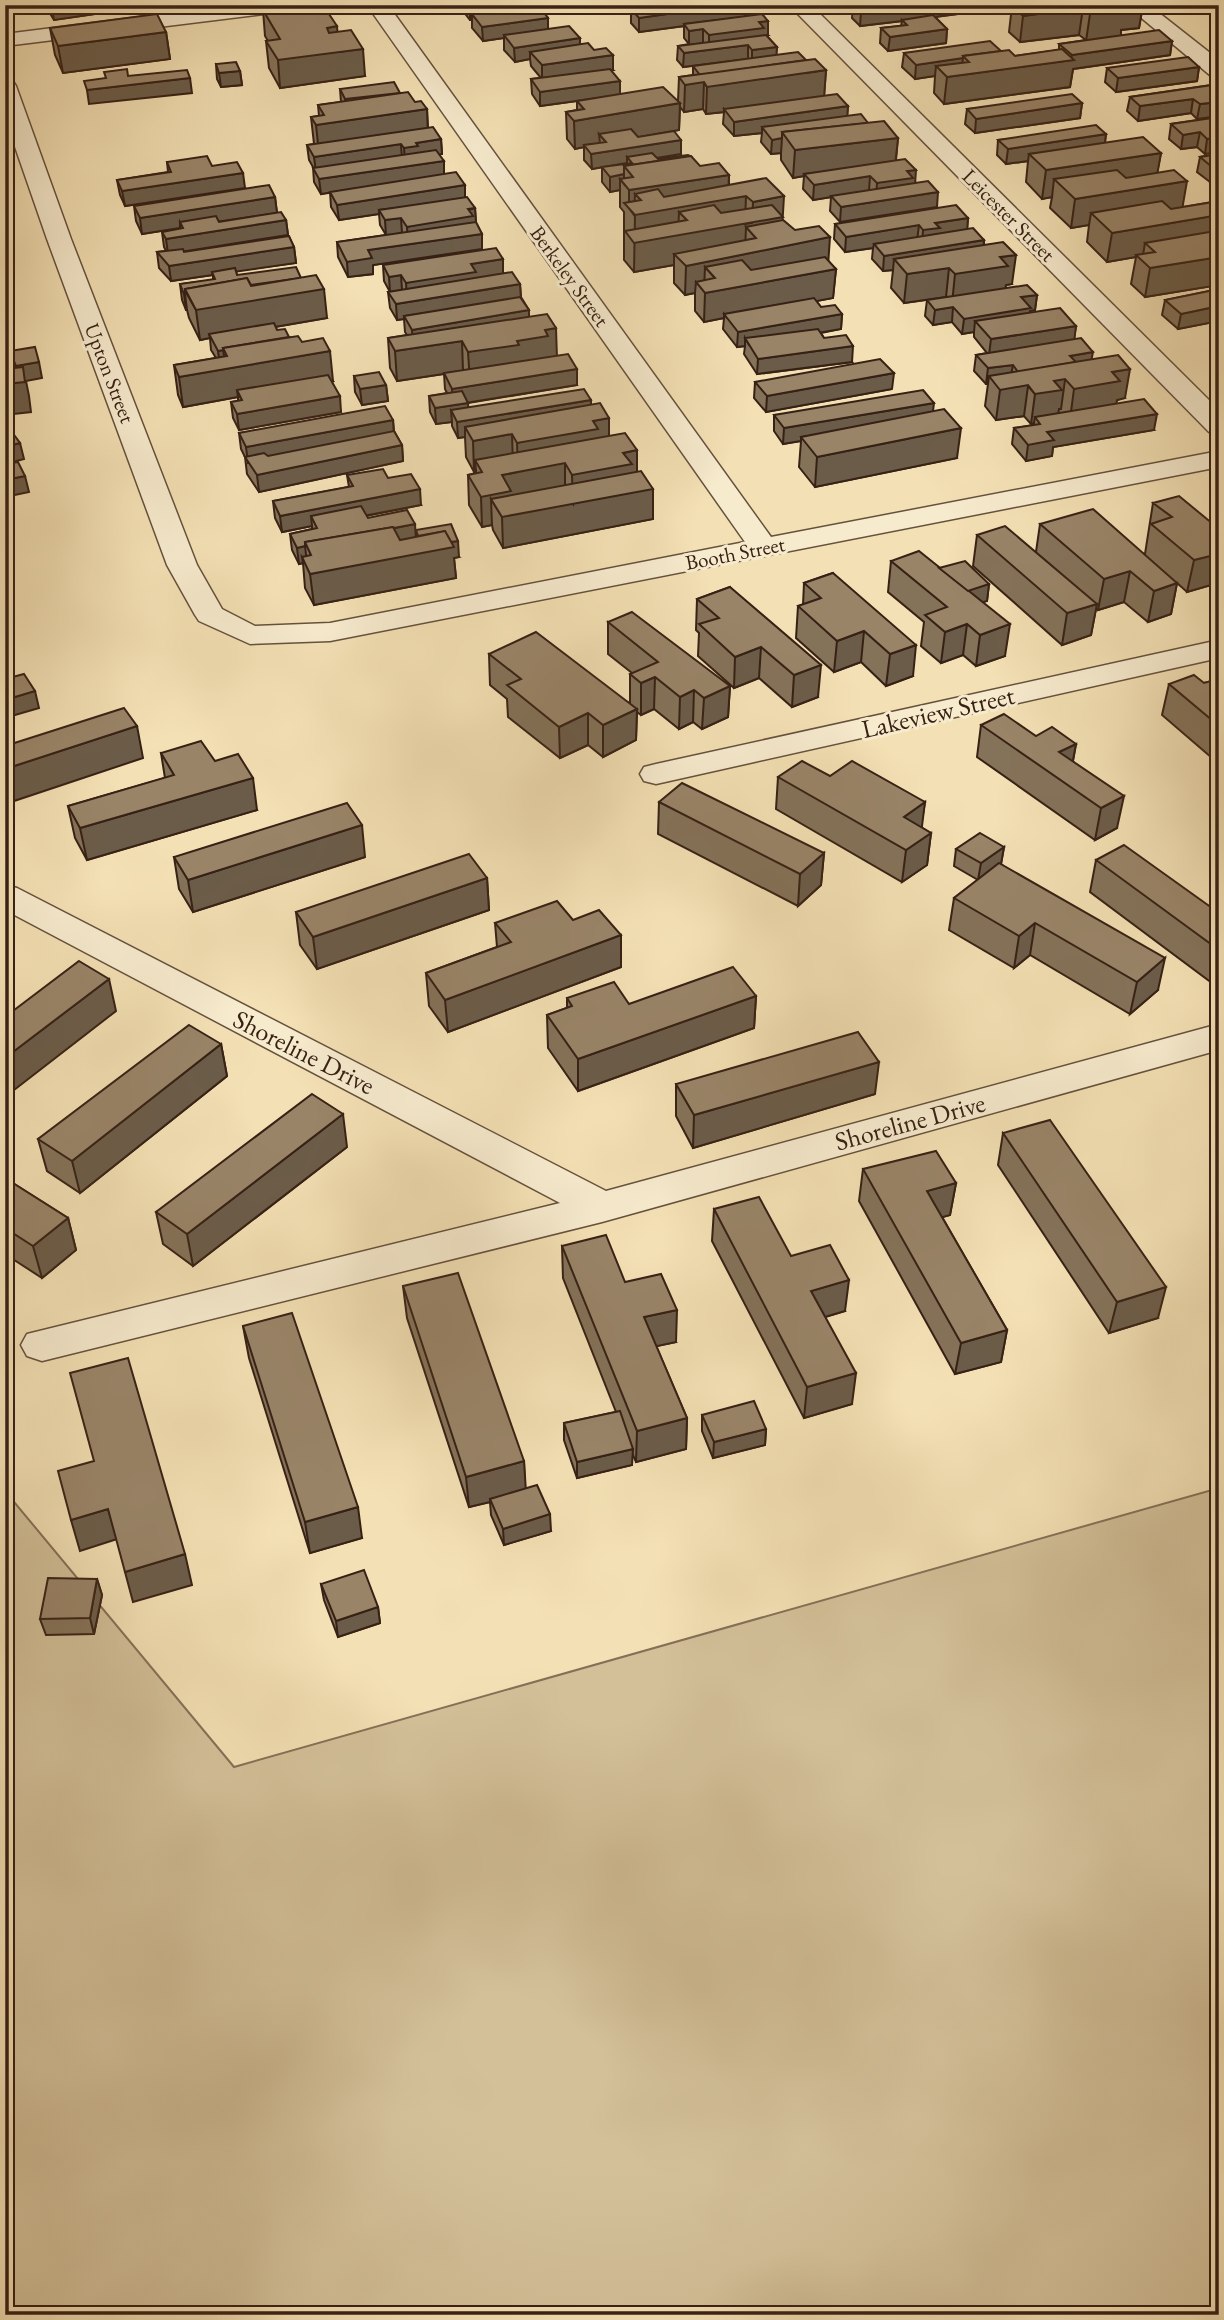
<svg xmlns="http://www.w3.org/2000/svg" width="1224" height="2320" font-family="'EB Garamond',serif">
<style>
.green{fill:#d3c099;stroke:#857057;stroke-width:2}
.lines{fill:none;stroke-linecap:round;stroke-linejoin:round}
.minor-casing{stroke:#66513d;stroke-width:3}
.minor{fill:#f7ebce;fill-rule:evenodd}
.wall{fill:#847259;stroke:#372115;stroke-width:2}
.shaded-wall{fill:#6b5c49;stroke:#372115;stroke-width:2;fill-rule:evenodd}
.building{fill:#998468;stroke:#372115;stroke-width:2}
.labels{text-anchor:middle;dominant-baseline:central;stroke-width:6;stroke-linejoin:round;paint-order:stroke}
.far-street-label{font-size:21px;fill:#372115;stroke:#f7ebce}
.street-label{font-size:26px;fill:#372115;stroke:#f7ebce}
</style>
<rect width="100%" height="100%" fill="#f3e0b4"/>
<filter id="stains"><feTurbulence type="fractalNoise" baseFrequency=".00286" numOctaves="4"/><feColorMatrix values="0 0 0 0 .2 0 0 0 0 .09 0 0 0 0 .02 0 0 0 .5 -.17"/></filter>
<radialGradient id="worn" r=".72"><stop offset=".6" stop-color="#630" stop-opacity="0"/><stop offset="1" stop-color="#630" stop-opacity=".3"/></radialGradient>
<polygon class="green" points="1219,1488 1219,2315 5,2315 5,1491 234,1767"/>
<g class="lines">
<defs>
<g id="minor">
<polygon points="236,5 298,5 295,9 288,11 5,46 5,34"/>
<polygon points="367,5 388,5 771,537 1219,451 1219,467 330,641 250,644 199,621 195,615 167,565 47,239 5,118 5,79 13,81 16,86 71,239 197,565 222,609 255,626 330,623 745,542"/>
<polygon points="789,5 811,5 1219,410 1219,434 1209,432"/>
<polygon points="1126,5 1149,5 1219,60 1219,77 1211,76"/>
<polygon points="1219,640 1219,658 656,784 644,781 640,774 644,767 656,764"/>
<polygon points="5,885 17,888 606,1191 1219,1024 1219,1050 602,1222 42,1361 27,1356 21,1345 27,1334 560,1203 5,910"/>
</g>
</defs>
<use href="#minor" class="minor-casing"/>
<use href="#minor" class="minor"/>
</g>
<g class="wall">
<polygon points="48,5 151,5 151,6 54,20 49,12"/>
<polygon points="462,5 576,5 542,10 548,18 548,29 580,38 580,44 613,70 611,70 620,94 678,101 679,77 693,75 693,66 732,61 683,67 677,60 678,46 689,44 684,38 684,26 639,32 631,23 631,11 628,12 622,5 745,5 745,16 768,35 766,35 777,47 776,55 806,60 826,70 824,96 848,106 847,116 868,123 898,138 896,160 937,207 840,222 830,211 831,197 813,200 803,189 804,176 793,178 781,160 781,153 771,154 761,142 762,133 734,136 723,124 724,112 706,114 703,109 684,112 680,107 679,130 674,131 681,154 657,158 658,159 700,166 729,175 729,185 783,220 828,261 836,269 833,298 816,301 821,307 842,314 841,329 821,333 824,338 852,362 757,374 744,354 745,346 737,347 723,329 724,318 704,322 695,311 695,293 685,295 674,283 674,265 634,272 624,260 624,212 620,207 620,190 610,192 602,182 602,167 592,169 584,160 584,147 575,149 567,139 566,112 577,110 577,101 540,106 532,94 531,79 541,78 531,66 530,59 515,62 504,50 504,38 483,41 472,28 472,20 470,20 463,11"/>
<polygon points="853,5 958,5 957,14 935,17 947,29 946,43 888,51 880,43 881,28 901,26 902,21 860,26 852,18"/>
<polygon points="1017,5 1143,5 1139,28 1121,30 1121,36 1172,41 1170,55 1073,69 1070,87 944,104 934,93 935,76 915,79 902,67 904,53 1001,51 1015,56 1059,50 1059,44 1086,40 1079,35 1020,42 1009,32 1012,6"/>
<polygon points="263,10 296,12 337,26 337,32 365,76 280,88 269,68 266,41 268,41 265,36"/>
<polygon points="50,28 166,32 170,59 63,73 55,55"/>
<polygon points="216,64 240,71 242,85 221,87 217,79"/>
<polygon points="1199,67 1197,81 1116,92 1105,82 1107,68"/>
<polygon points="1219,84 1219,116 1197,119 1191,113 1138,121 1127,111 1130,97"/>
<polygon points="340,89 400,94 427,109 428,128 441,139 442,154 439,154 444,174 465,185 465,197 475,208 476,223 482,234 482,249 373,265 373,274 348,277 338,257 337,242 386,235 380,225 379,214 339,220 331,207 330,192 321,194 314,182 313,167 309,160 307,145 314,144 311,117 319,116 318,105 341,102"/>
<polygon points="1082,103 1080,118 975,133 965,124 967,109"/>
<polygon points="1219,117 1205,154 1197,147 1181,149 1169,139 1171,124"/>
<polygon points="1106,134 1105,143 1161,153 1157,173 1183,207 1219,201 1219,285 1145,297 1131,284 1136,257 1107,262 1087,242 1089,225 1071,228 1050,208 1052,197 1042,199 1026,182 1028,161 1006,164 997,155 998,140"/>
<polygon points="1219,154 1219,180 1210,182 1197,172 1200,157"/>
<polygon points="167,162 212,166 245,188 125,206 120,195 117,180 168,172"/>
<polygon points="275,197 277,213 286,220 288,235 294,247 296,263 236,271 237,275 301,278 327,318 275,327 277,330 289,337 302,342 333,381 332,381 341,412 239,430 233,418 231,402 238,401 238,397 183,407 178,395 174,365 216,358 211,350 210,338 200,340 189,318 187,310 186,310 182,300 180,284 213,280 213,275 171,281 159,268 157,252 166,251 164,247 162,232 181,228 180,228 142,234 136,221 134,206"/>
<polygon points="968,218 967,229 984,240 984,245 1012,284 1006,285 1005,288 1037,295 1035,310 1030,311 1030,313 1076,326 1074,339 1125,398 1117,400 1116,403 1154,430 1053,447 1052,456 1026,461 1012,444 1014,428 1034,425 1034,423 1031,424 1024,416 996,420 985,406 988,384 986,384 974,371 976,355 987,353 974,337 974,332 962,334 952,322 933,325 925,316 927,300 946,297 904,303 891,288 893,270 883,271 872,259 873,248 845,252 834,239 835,224"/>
<polygon points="383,265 503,274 520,284 521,297 529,310 529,316 577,385 468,403 468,408 591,405 609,436 637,472 653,489 653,519 503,548 493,530 492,525 482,527 469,505 468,475 476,473 476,471 474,472 466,457 465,437 458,438 452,426 452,422 436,424 430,412 429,396 447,393 445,389 444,374 397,381 390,368 388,338 407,335 405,332 404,319 397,320 390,308 388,292 390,292 384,281"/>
<polygon points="1219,289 1219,321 1178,329 1162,315 1165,300"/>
<polygon points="354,376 386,385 388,401 362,405 355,392"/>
<polygon points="755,382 892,389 766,412 754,398"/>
<polygon points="933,411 957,458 815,487 799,467 801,441 783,444 774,431 774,415"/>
<polygon points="393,420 394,431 402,445 403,461 259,492 247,474 245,457 241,449 239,433"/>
<polygon points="347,475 388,478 421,505 366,516 368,518 416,537 416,530 459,557 454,558 456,578 314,605 305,588 303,563 299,564 292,550 290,534 312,529 312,526 282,532 275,518 273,501 349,487"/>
<polygon points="1219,480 1219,504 1215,500"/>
<polygon points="1153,503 1219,529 1219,591 1211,585 1187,592 1177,583 1171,614 1148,622 1124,602 1098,610 1096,608 1091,635 1062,645 973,566 977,535 1036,552 1040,524 1145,554"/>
<polygon points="891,561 939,568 989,584 987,601 982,602 1005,656 976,666 963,655 941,663 921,646 924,622 888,592"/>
<polygon points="833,573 913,676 886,686 861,662 834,672 796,638 798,606 803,605 804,583"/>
<polygon points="730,587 818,697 792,707 759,678 734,688 698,656 699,633 696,630 697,599"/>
<polygon points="608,622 730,686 728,717 702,729 693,722 679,729 654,709 641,715 637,712 636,740 603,757 588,745 560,758 508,717 507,699 490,685 489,654 630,703 630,674 632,673 608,654"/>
<polygon points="1219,679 1219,764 1162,715 1169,684 1204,683"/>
<polygon points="981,725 1076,744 1073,761 1117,828 1095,840 977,757"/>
<polygon points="161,753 215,761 257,810 87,860 75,838 68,806 165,778"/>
<polygon points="830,776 925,802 921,827 931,833 927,865 902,882 776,809 778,777"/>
<polygon points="659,802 824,853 821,885 798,906 658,834"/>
<polygon points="1219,846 1219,866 1215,862"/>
<polygon points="1004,847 1001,864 1158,990 1130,1014 1030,955 1014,968 949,930 954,898 978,880 954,866 956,849"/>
<polygon points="174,857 365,857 193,912 179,889"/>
<polygon points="1096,860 1219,913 1219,979 1212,983 1090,892"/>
<polygon points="487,878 489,910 317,969 300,945 296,912"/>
<polygon points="573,920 621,935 621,967 448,1032 429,1006 426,973 497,947 495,923"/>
<polygon points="756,996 754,1028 578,1091 548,1048 547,1015 567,1008 567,998 629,1004"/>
<polygon points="221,1044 227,1076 80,1193 47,1171 38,1139"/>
<polygon points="676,1084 875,1094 693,1148 676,1116"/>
<polygon points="1003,1133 1158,1318 1109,1333 998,1165"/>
<polygon points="347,1147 193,1266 163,1244 156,1212"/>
<polygon points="863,1169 956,1183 950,1215 942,1217 1007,1330 1001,1362 955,1374 859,1201"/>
<polygon points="5,1178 68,1218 76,1250 42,1278 5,1254"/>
<polygon points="714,1209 791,1256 845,1311 825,1317 852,1404 804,1418 712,1241"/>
<polygon points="562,1246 625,1282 676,1342 656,1346 687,1418 686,1449 636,1462 632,1453 632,1465 577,1478 564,1440 564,1423 616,1412 563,1278"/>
<polygon points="403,1286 524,1461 525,1488 551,1531 504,1545 491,1515 490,1502 469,1507 407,1318"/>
<polygon points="243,1326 362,1538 310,1553 249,1358"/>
<polygon points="702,1415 766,1429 765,1445 713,1458 702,1431"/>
<polygon points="97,1579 102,1595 94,1634 46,1635 40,1619"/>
<polygon points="321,1584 378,1607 380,1623 338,1637 324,1600"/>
</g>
<g class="shaded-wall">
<polygon points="55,5 151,5 151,6 54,20 51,6"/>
<polygon points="470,5 576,5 476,19 472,14 472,20 470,20"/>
<polygon points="628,5 680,5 631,9 631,11 628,12"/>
<polygon points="731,5 745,5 745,17 684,24 684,26 639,32 639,18"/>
<polygon points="917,5 958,5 957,14 903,21 902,20 902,21 860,26 861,12"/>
<polygon points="1118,5 1143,5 1139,28 1121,30 1121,36 1086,41 1090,14"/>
<polygon points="1083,8 1079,35 1020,42 1023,16"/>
<polygon points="548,18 548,32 504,35 504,38 483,41 482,27"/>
<polygon points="768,21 768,35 709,49 709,35 759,22"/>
<polygon points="337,26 339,52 363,49 365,76 280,88 278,60 327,28"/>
<polygon points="703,29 703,43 689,45 689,31"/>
<polygon points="947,29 946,43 888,51 890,37"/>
<polygon points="166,32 170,59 63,73 58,46"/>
<polygon points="580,38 580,52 530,52 530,59 515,62 514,48"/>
<polygon points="1172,41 1170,55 1073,69 1070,87 944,104 947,77 1071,60 1072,55"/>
<polygon points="748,45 748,59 683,67 684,53"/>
<polygon points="777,47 776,61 752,64 752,50"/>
<polygon points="613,55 613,70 542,80 542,65"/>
<polygon points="963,58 961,73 936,66 935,76 915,79 916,65"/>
<polygon points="807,61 806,73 826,70 824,98 726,111 724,109 724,112 706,114 707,87 704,82 703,109 684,112 685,85 700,82 700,75 721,72 721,85 727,84 727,79 795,69 796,62"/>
<polygon points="1199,67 1197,81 1116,92 1118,78"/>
<polygon points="240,71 242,85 221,87 219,73"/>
<polygon points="190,78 192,93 89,104 87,90"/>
<polygon points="620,81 620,95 540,106 540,92"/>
<polygon points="400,93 346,114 345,99"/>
<polygon points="1193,99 1191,113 1138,121 1140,106"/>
<polygon points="1219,102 1219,116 1197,119 1200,104"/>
<polygon points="680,103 679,130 606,143 606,142 599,134 600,144 584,145 584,147 575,149 574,121"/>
<polygon points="1082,103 1080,118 975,133 976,119"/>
<polygon points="848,106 847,121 762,127 762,133 734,136 734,122"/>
<polygon points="427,109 428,136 319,153 316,125"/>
<polygon points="1200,132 1197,147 1181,149 1183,135"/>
<polygon points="1106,134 1104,149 1029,154 1028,161 1006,164 1008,149"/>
<polygon points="1219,137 1219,152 1205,154 1207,139"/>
<polygon points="782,138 781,153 771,154 772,140"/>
<polygon points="898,138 895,166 804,174 804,176 793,178 795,150"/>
<polygon points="441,139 442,154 419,157 405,163 404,148 416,143"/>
<polygon points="681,140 681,154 632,162 627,157 627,163 592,169 591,154"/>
<polygon points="401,144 402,159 316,172 314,157"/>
<polygon points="1161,153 1156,181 1054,179 1052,197 1042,199 1046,170"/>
<polygon points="444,161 444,176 321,194 319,179"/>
<polygon points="1219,166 1219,180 1210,182 1212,167"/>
<polygon points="916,170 915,185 876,198 877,183 907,171"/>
<polygon points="243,173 245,188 125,206 122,191"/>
<polygon points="624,174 624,184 620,179 620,190 610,192 610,177"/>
<path d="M729,175L728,199L746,196L745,224L752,223L753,202L784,196L781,246L756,238L746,227L745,252L674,254V265L634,272L635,215L641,200L635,194L634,215L629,208V190ZM679,212L687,220L678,235Z"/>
<polygon points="870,176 869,191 813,200 814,185"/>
<polygon points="1187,181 1182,210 1091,213 1089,225 1071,228 1075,199"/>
<polygon points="465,185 465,200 379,210 379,214 339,220 337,205"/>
<polygon points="938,192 937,207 840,222 841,207"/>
<polygon points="275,197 277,213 183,227 180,222 180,228 142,234 140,218"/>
<polygon points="475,208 476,223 408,242 407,227"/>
<polygon points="1219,215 1219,242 1145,243 1143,255 1136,255 1136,257 1107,262 1112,233"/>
<polygon points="401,218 402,233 386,236 385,220"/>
<polygon points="968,218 967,233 922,245 923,230 935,223"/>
<polygon points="286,220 288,235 168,254 166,239"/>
<polygon points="919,225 917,241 874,244 873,248 845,252 846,237"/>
<polygon points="482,234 482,249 373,265 373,274 348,277 347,262 368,250"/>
<polygon points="830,237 828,266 715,278 705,267 704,291 696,282 695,293 685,295 686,266"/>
<polygon points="984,240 983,255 894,259 893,270 883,271 884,256"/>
<polygon points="294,247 296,263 213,275 212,272 213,275 171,281 169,266"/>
<polygon points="1016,255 1012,284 1006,285 1004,295 952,304 955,274 1000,257"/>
<polygon points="1219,257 1219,285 1145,297 1150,268"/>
<polygon points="503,259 503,274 407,299 406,283 471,264"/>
<polygon points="949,268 946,297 904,303 907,274"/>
<polygon points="836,269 833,298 727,318 724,314 724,318 704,322 705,293"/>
<polygon points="401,275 402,290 390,292 389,277"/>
<polygon points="301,278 324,289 327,318 211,338 209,334 210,338 200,340 196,310 187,294"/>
<polygon points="520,284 521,299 404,316 404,319 397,320 396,304"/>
<polygon points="184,294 185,294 187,310 186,310"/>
<polygon points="1037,295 1035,310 1030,311 1028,324 975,321 974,332 962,334 964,319 1021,297"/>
<polygon points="1219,306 1219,321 1178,329 1181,314"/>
<polygon points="953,307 952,322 933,325 935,310"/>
<polygon points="529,310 529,325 413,345 412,330"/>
<polygon points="842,314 841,329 749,345 745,338 745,346 737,347 738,332"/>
<polygon points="5,325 9,341 5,341"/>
<polygon points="1076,326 1074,342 989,355 991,339"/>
<polygon points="556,328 557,358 470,382 468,352 517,341 545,330"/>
<polygon points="462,341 463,371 397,381 395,351"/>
<polygon points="853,346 852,362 757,374 758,359"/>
<polygon points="223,350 226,365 220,366 218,351"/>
<polygon points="330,351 333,381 240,397 237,390 238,397 183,407 179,377"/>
<polygon points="1093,352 1090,367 1074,378 1065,380 1061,409 1059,409 1057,420 1035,417 1034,423 1031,424 1035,394 1028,386 1024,416 996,420 1000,390 1070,356"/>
<polygon points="39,362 42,378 26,381 29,396 31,412 5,415 5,384 19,382 16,366"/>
<polygon points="1013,365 1010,380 989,376 988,384 986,384 988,368"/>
<polygon points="577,369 577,385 453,405 452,389"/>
<polygon points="1130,369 1125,398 1117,400 1115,411 1070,419 1074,389 1112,372"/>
<polygon points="894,373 892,389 766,412 767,396"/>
<polygon points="386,385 388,401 362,405 360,389"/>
<polygon points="340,396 341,412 239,430 237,414"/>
<polygon points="591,400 591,416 465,427 465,437 458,438 457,422"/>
<polygon points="468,403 469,419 451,410 452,422 436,424 435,408"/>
<polygon points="934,403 932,419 801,437 801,441 783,444 784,428"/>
<polygon points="1157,414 1154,430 1053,447 1052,456 1026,461 1028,445 1047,432"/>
<polygon points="609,418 609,448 598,459 565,465 565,494 573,504 572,475 623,453 637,450 637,480 653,489 653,519 503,548 502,517 491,499 492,525 482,527 481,497 502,475 518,472 517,443 593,421"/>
<polygon points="393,420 394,436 248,463 246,447"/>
<polygon points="961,428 957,458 815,487 817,457"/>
<polygon points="512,434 513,465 475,460 476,471 474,472 473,441"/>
<polygon points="20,443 24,459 5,464 5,447"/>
<polygon points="402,445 403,461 259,492 257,475"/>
<polygon points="25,476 29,492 5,497 5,480"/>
<polygon points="420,489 421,505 316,525 311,516 312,526 282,532 280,516"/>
<polygon points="415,524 416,540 311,555 307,546"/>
<polygon points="458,541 459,557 454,558 456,578 314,605 310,574 423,547"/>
<polygon points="305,546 307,563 302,557 303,563 299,564 297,548"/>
<polygon points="1218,554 1211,585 1187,592 1194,560"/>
<polygon points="1130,571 1124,602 1098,610 1104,579"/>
<polygon points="1177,583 1171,614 1148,622 1154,591"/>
<polygon points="989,584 987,601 959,609 961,592"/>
<polygon points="1097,604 1091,635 1062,645 1067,613"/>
<polygon points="967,624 963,655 941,663 945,632"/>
<polygon points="1010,624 1005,656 976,666 980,635"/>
<polygon points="864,631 861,662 834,672 837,641"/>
<polygon points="916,645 913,676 886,686 890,654"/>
<polygon points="761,647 759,678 734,688 735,657"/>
<polygon points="821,665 818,697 792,707 794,675"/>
<polygon points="655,677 654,709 641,715 641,683"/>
<polygon points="730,686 728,717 702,729 704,698"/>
<polygon points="694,690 693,722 679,729 680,697"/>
<polygon points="35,691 39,708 5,718 5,700"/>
<polygon points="637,709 636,740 603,757 603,725"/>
<polygon points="588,713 588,745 560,758 559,727"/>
<polygon points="137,726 143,758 5,804 5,769"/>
<polygon points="1076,744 1070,776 1059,752"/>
<polygon points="253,778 257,810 87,860 80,828"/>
<polygon points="1124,796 1117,828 1095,840 1101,808"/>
<polygon points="925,802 921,834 904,817"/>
<polygon points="362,825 365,857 193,912 188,880"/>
<polygon points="931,833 927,865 902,882 906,850"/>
<polygon points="1004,847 1001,864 978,880 981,863"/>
<polygon points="824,853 821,885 798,906 800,874"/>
<polygon points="487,878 489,910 317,969 313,937"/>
<polygon points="1035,923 1030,955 1014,968 1019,936"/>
<polygon points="621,935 621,967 448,1032 445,1000"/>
<polygon points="1219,956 1219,979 1212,983"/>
<polygon points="1165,958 1158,990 1130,1014 1137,982"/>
<polygon points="109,979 116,1011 5,1097 5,1058"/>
<polygon points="756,996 754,1028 578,1091 578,1059"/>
<polygon points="221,1044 227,1076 80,1193 72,1161"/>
<polygon points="879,1062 875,1094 693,1148 694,1115"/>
<polygon points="343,1114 347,1147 193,1266 187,1234"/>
<polygon points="956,1183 950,1215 922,1223 927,1191"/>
<polygon points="68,1218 76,1250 42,1278 33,1246"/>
<polygon points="849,1280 845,1311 808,1322 811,1291"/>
<polygon points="1166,1287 1158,1318 1109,1333 1117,1302"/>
<polygon points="677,1310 676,1342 644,1349 644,1317"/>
<polygon points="1007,1330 1001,1362 955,1374 961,1343"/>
<polygon points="856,1373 852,1404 804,1418 807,1387"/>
<polygon points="687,1418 686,1449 636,1462 637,1431"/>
<polygon points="766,1429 765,1445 713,1458 714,1442"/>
<polygon points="633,1449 632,1465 577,1478 577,1462"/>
<polygon points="524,1461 526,1492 490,1499 490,1502 469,1507 466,1477"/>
<polygon points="358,1507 362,1538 310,1553 305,1522"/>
<polygon points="108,1509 117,1539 80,1551 71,1520"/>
<polygon points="550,1514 551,1531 504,1545 503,1529"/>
<polygon points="185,1554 192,1585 133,1602 125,1572"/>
<polygon points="97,1579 102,1595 94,1634 90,1618"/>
<polygon points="378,1607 380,1623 338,1637 336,1621"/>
</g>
<g class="building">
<polygon points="532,5 538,5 548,18 482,27 472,14"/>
<polygon points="655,5 731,5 639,18 631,9"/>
<polygon points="855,5 917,5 861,12"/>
<polygon points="1017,5 1119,5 1125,10 1090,14 1083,8 1023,16 1012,6"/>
<polygon points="292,6 296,12 325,8 337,26 327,28 329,33 351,30 363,49 278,60 266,41 280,39 263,10"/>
<polygon points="157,14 166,32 58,46 50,28"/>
<polygon points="762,14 768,21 759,22 764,28 709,35 703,29 689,31 684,24"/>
<polygon points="933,15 947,29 890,37 881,28 907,25 902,20"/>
<polygon points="569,26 580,38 514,48 504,35"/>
<polygon points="1159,30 1172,41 1072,55 1059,44"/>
<polygon points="766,35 777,47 752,50 748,45 684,53 678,46"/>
<polygon points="990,41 1001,51 963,56 963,58 916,65 904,53"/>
<polygon points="588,43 594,50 606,48 613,55 542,65 530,52"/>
<polygon points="1062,49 1074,60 947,77 936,66 969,62 963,56 1009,50 1015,56"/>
<polygon points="798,52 806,60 700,75 693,66"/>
<polygon points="1188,57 1199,67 1118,78 1107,68"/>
<polygon points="815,59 826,70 707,87 704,82 685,85 679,77"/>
<polygon points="236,62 240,71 219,73 216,64"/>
<polygon points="127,69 128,76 187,70 190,78 87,90 84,81 106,78 104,72"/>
<polygon points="610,69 620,81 540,92 531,79"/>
<polygon points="394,82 400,93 345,99 340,89"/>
<polygon points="1219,84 1219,102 1200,104 1193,99 1140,106 1130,97"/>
<polygon points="663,87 680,103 574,121 566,112 584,109 577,101"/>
<polygon points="408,92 415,102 421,101 427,109 316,125 311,117 324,115 318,105"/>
<polygon points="837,94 848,106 734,122 724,109"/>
<polygon points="1072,94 1082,103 976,119 967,109"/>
<polygon points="861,114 868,123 782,132 782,138 772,140 762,127"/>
<polygon points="1219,117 1219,137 1207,139 1200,132 1183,135 1171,124"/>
<polygon points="884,121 898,138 795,150 782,132"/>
<polygon points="1096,125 1106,134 1008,149 998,140"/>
<polygon points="433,127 441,139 416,143 418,146 404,148 401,144 314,157 307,145"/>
<polygon points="631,129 638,137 674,131 681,140 591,154 584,145 606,142 599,134"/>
<polygon points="1143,137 1161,153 1046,170 1029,154"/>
<polygon points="436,150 444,161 319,179 313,168"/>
<polygon points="652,153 658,159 688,155 690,156 624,166 624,174 610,177 602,167 632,163 627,157"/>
<polygon points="1219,154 1219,166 1212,167 1200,157"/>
<polygon points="207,156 212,166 237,162 243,173 122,191 117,180 171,172 167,162"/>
<polygon points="691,156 700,166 719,163 729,175 629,190 620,179 633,177 624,166"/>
<polygon points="905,159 916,170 907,171 913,178 877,183 870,176 814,185 804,174"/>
<polygon points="1117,170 1126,178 1174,170 1187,181 1075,199 1054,179"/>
<polygon points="456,172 465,185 337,205 330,192"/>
<polygon points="766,178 784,196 753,202 746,196 635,215 624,203 641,200 635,194 658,189 664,197"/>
<polygon points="928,181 938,192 841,207 831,196"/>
<polygon points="269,185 275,197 140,218 134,206"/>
<polygon points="467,197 475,208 468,209 473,216 407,227 401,218 385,220 379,210"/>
<polygon points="1162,201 1171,209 1219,201 1219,215 1112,233 1091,213"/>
<polygon points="714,205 721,213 772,205 783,217 634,243 625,231 687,220 679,212"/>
<polygon points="956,205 968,218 935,223 940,228 923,230 919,225 846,237 835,224"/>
<polygon points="281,212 286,220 166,239 162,232 183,228 180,222 216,216 219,222"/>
<polygon points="783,220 795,230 819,226 830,237 686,266 674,254 756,238 746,227"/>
<polygon points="476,222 482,234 368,250 372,258 347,262 337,242"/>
<polygon points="973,228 984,240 884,256 874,244"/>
<polygon points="1215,231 1219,235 1219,257 1150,268 1136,255 1155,252 1145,243"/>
<polygon points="289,236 294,247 169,266 157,252 183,249 184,252"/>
<polygon points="1003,242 1016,255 1000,257 1008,266 955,274 949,268 907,274 894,259"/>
<polygon points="496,248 503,259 471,264 476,272 406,283 401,275 389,277 383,265"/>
<polygon points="825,257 836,269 705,293 696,282 715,278 705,267 742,260 751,270"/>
<polygon points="296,267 301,278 251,285 247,278 185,289 185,294 184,294 180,284 215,279 212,272 235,268 237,275"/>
<polygon points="512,272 520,284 396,304 388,292"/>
<polygon points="316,275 324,289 196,310 185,289 247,278 251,286"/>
<polygon points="1027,285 1037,295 1021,297 1031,308 964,319 953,307 935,310 927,300"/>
<polygon points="1219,289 1219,306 1181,314 1165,300"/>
<polygon points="520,297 529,310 412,330 404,316"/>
<polygon points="814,298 821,307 835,305 842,314 738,332 724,314"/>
<polygon points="1060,308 1076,326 991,339 975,321"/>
<polygon points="547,314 556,328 545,330 548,336 517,341 519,345 468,352 462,341 395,351 388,338"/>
<polygon points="274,323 277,330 285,329 289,337 223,348 224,350 218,351 209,334"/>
<polygon points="818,329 824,338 846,335 853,346 758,359 745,338"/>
<polygon points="298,336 302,342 323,338 330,351 179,377 174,365 227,356 223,348"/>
<polygon points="1081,338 1093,352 1070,356 1076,362 1018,372 1013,365 988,368 976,355"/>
<polygon points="35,347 39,362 16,366 10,351"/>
<polygon points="568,354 577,369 452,389 444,373"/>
<polygon points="1118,355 1130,369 1112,372 1120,381 1074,389 1065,379 1054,381 1062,390 1035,394 1028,385 1000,390 989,376"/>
<polygon points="880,359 894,373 767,396 755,382"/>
<polygon points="23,367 25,382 5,384 5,369"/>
<polygon points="379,372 386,385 360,389 354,376"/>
<polygon points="328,375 340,396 237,414 231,402 242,400 237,390"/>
<polygon points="584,389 591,400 457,422 451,410"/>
<polygon points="923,390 934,403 784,428 774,415"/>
<polygon points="462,391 468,403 435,408 429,396"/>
<polygon points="1144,399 1157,414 1047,432 1054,440 1028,445 1014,428 1040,424 1035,417"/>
<polygon points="600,403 609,418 593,421 598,429 517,443 512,434 473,441 465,427"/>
<polygon points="385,406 393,420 246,447 239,433"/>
<polygon points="944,409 961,428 817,457 801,437"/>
<polygon points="9,428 20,443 5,447 5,429"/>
<polygon points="394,431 402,445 257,475 245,457 264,453 268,456"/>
<polygon points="625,433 637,450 623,453 632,464 572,475 565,463 502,475 511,491 481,497 468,475 482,472 475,460"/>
<polygon points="18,462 25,476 5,480 5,464"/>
<polygon points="383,469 388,478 411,474 420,489 280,516 273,501 353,486 347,475"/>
<polygon points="641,471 653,489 502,517 491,499"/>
<polygon points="1179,496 1219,529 1219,555 1218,554 1194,560 1151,524 1172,517 1153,503"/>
<polygon points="361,506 368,518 407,510 415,524 394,528 393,527 305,542 305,546 297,548 290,534 317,528 311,516"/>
<polygon points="1093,509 1177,583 1154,591 1130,571 1104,579 1040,524"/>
<polygon points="451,524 458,541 451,542 445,531 418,536 416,530"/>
<polygon points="1005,526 1097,604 1067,613 977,535"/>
<polygon points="393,527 400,540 445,531 454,547 310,574 302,557 311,555 305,542"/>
<polygon points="919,551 1010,624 980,635 967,624 945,632 925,615 947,607 891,561"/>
<polygon points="965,561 989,584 968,591 939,568"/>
<polygon points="833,573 916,645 890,654 864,631 837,641 798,606 821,598 804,583"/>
<polygon points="730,587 821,665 794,675 761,647 735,657 699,624 719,618 697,599"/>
<polygon points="632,612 730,686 704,698 694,690 680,697 655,677 641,683 630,674 658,662 608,622"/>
<polygon points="536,632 637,709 603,725 588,713 559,727 507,685 521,679 489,654"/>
<polygon points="24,674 35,691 5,700 5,679"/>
<polygon points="1194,675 1204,683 1219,679 1219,726 1169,684"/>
<polygon points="124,708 137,726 5,769 5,746"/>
<polygon points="1004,714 1036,736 1052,727 1076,744 1059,752 1124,796 1101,808 981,725"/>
<polygon points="201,741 215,761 238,754 253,778 80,828 68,806 174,775 161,753"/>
<polygon points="802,761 830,776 852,761 925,802 904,817 931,833 906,850 778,777"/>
<polygon points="682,783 824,853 800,874 659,802"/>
<polygon points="347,803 362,825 188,880 174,857"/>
<polygon points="980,833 1004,847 981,863 956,849"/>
<polygon points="1124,845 1219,913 1219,950 1096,860"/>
<polygon points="469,854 487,878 313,937 296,912"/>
<polygon points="999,863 1165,958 1137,982 1035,923 1019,936 954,898"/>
<polygon points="557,901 573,920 599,910 621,935 445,1000 426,973 511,942 495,923"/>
<polygon points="79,961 109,979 5,1058 5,1017"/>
<polygon points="733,967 756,996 578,1059 547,1015 572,1006 567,998 614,982 629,1004"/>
<polygon points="189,1025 221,1044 72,1161 38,1139"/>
<polygon points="858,1032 879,1062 694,1115 676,1084"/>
<polygon points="312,1094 343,1114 187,1234 156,1212"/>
<polygon points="1050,1120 1166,1287 1117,1302 1003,1133"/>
<polygon points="936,1151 956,1183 927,1191 1007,1330 961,1343 863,1169"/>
<polygon points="5,1178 68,1218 33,1246 5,1228"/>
<polygon points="759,1197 791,1256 830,1245 849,1280 811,1291 856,1373 807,1387 714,1209"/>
<polygon points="606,1235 625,1282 661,1274 677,1310 644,1317 687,1418 637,1431 562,1246"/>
<polygon points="458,1273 524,1461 466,1477 403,1286"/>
<polygon points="292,1313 358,1507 305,1522 243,1326"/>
<polygon points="128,1358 185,1554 125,1572 108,1509 71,1520 58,1471 94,1461 70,1373"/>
<polygon points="754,1401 766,1429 714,1442 702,1415"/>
<polygon points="620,1411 633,1449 577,1462 564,1423"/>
<polygon points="537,1485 550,1514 503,1529 490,1499"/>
<polygon points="364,1570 378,1607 336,1621 321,1584"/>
<polygon points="48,1578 97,1579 90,1618 40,1619"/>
</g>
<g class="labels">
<g class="far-street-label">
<text transform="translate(1009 215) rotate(45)">Leicester Street</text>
<text transform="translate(570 276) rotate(54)">Berkeley Street</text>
<text transform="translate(110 373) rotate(69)">Upton Street</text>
<text transform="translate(735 553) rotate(-11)">Booth Street</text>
</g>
<g class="street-label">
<text transform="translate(938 712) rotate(-13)">Lakeview Street</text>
<text transform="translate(304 1052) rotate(27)">Shoreline Drive</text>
<text transform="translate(910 1122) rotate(-15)">Shoreline Drive</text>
</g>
</g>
<rect width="1224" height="2320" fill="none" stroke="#f3e0b4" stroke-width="28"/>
<rect x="7" y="7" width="1210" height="2306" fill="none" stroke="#372115" stroke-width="3.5"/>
<rect x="14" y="14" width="1196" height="2292" fill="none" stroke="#372115" stroke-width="2"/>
<rect width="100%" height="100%" filter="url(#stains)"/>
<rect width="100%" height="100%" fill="url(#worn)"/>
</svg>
